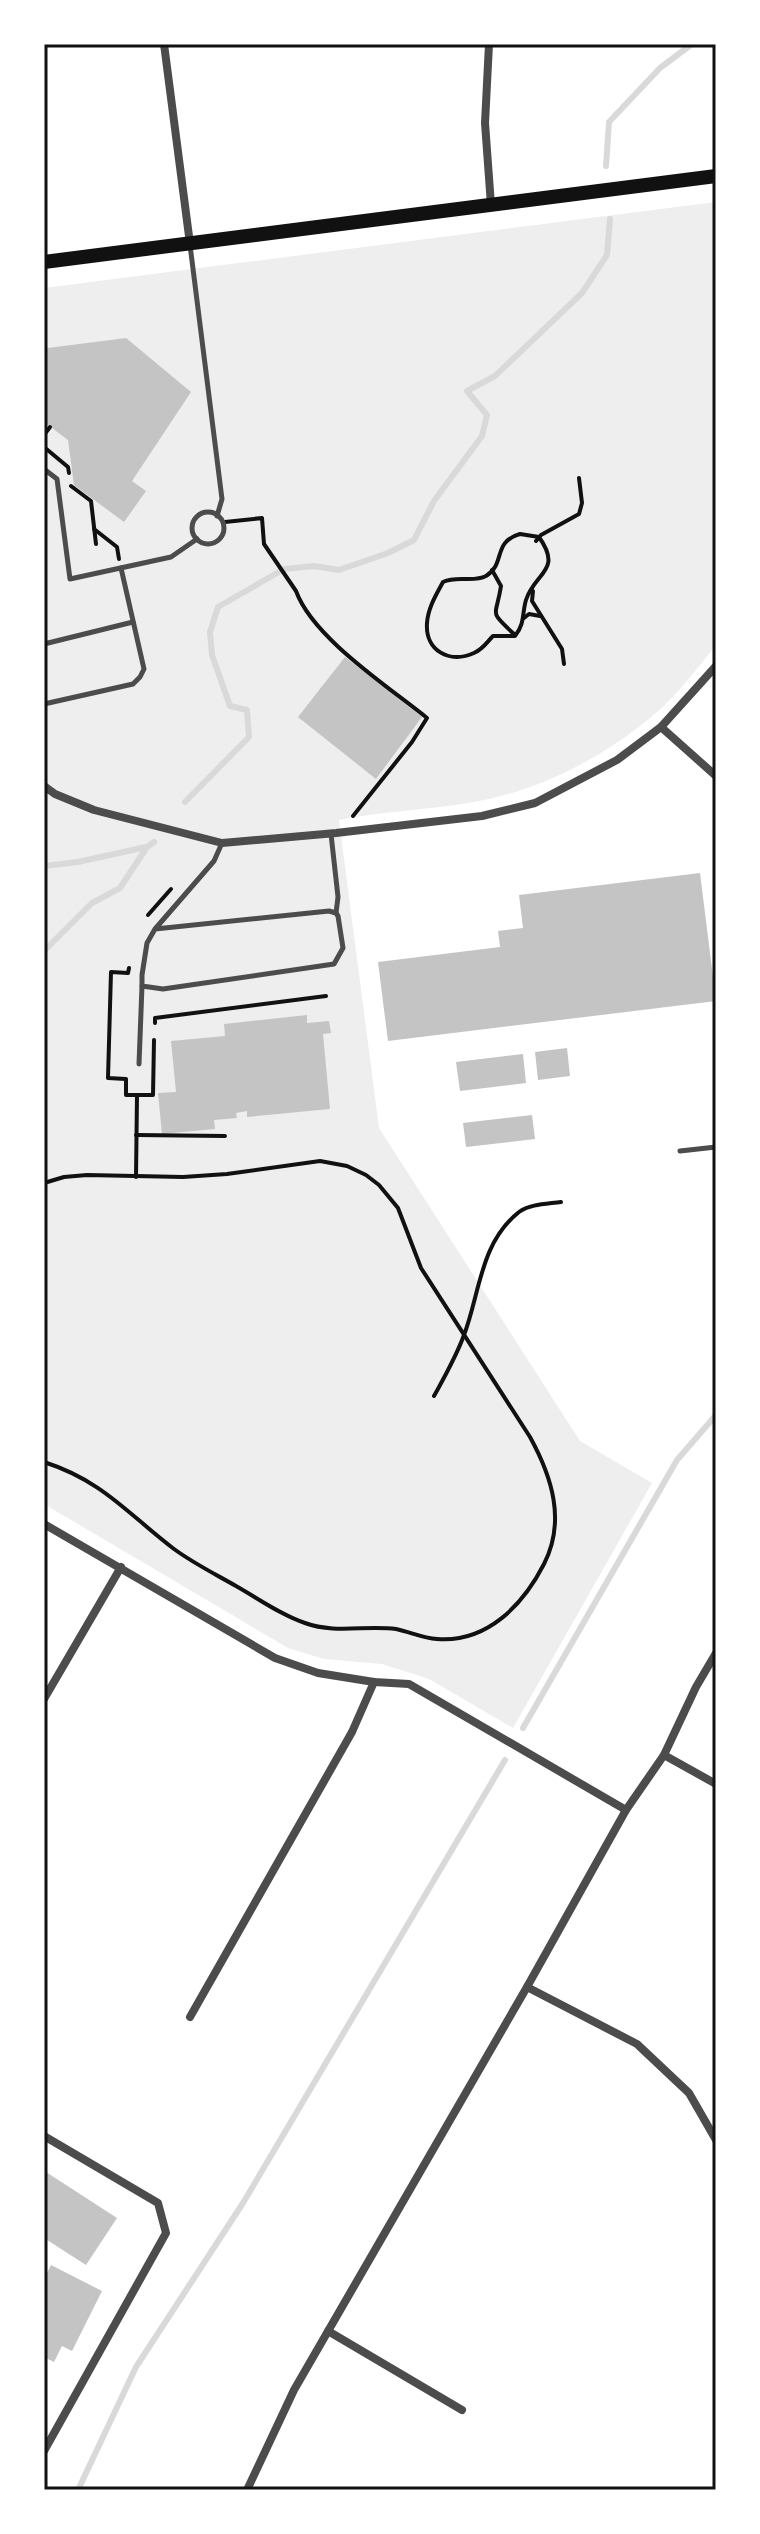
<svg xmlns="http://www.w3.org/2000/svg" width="760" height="2534" font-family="'Zilla Slab',serif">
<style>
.green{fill:#eee}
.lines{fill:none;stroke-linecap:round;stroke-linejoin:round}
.stream{stroke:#d9d9d9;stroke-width:6}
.building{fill:#c4c4c4}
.path{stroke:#111;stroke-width:4}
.service{stroke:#4c4c4c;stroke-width:5}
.minor{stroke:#4c4c4c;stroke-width:8}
.secondary{stroke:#111;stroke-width:14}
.neatline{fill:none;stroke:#111;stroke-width:3}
</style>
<rect width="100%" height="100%" fill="#fff"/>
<path class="green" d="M716,202V645C696,670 675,698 650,718C600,759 538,791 474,802C429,810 383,811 339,820L379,1128L580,1441L652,1483L513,1728L429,1679L382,1664L324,1659L288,1648L44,1504V288Z"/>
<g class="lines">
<g class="stream">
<polyline points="606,166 609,122 660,68 692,44"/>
<polyline points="185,802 249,737 247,710 230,706 212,655 210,632 218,607 284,569 314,566 339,570 388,553 414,540 434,501 482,436 487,415 467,391 495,376 582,293 607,255 610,219"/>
<polyline points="44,866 78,862 146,847"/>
<polyline points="44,951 92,903 120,888 147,847 154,842"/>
<polyline points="523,1728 677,1460 716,1415"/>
<polyline points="78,2490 136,2367 243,2203 505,1760"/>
</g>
</g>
<g class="building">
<polygon points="126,338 191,392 132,481 146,491 124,522 74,485 68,440 44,422 44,344 48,348"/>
<polygon points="345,657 422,717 376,779 298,717"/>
<polygon points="700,873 716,1001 388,1041 378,962 500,947 498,931 523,928 519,895"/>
<polygon points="307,1015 307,1023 329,1021 331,1033 323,1034 330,1109 247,1117 247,1111 236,1113 237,1118 214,1120 215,1129 162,1134 158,1093 176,1092 171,1041 225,1036 224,1024"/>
<polygon points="567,1048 570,1076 538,1080 535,1052"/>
<polygon points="523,1054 526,1083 460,1091 456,1062"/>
<polygon points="532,1115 535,1139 466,1147 463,1123"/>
<polygon points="46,2172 117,2218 86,2265 44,2238 44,2175"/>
<polygon points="51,2265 102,2291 72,2351 62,2346 54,2362 44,2357 44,2279"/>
</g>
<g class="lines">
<g class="path">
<polyline points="44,435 50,427"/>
<polyline points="44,447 68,467 69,473"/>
<polyline points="71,486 91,501 96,544"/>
<path d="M225,522L262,518L264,544L296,591C313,638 389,687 427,718L412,742L353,816"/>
<polyline points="94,529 117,547 119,559"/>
<path d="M520,534L539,537C563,571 535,572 526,600C522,613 525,624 515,636H493C487,642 483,649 474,653C450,664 425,651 427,623C428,608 436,595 443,582C458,575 473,583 486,576C506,564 492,542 520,534Z"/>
<polyline points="536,541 541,535 579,514 582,503 579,478"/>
<path d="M492,570L501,586C496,618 488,610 515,635"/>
<polyline points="533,591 532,601 562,649 564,664"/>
<polyline points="524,618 529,614 540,616"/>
<polyline points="148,915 171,889"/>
<polyline points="129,968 128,973 111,972 108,1078 126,1079 126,1095 137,1095"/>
<polyline points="155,1023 155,1018 326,996"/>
<polyline points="136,1135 225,1136"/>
<polyline points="136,1177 137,1095 153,1095 154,1040"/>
<path d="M44,1183L64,1177L87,1175L183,1177L227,1174L320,1161L347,1166L366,1175L379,1185L398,1208L421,1268L530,1437C552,1477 566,1521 544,1564C523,1605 487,1643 437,1639C423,1638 410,1632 396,1629C366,1625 335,1634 305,1623C281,1615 259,1599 236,1586C215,1574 193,1563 174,1549C128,1514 103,1481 44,1462"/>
<path d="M434,1396C445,1376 456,1357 464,1335C480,1293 480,1243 519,1212C530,1204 547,1204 561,1202"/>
</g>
<g class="service">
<polyline points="190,245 222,499 217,516"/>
<polyline points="44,469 57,479 70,579 171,557 197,539"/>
<circle cx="208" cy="528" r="16"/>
<polyline points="44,644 133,622"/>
<polyline points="44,704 133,684 140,677 144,669 121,568"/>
<polyline points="331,834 338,897 336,913"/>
<polyline points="155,929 329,911 336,913 338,916 343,948 334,964 163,989 142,986 142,975 147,943 155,929 214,861 222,843"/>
<polyline points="139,1064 142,986"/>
<polyline points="680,1151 716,1147"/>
</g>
<g class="minor">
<polyline points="164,44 190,244"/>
<polyline points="489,44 485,123 491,205"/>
<polyline points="716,666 661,727 716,776"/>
<polyline points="44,786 55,794 94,810 222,843 336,833 482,816 535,803 617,760 661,727"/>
<polyline points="44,1524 275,1658 318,1673 374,1682 409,1684 626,1810"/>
<polyline points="44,1699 121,1567"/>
<polyline points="664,1755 716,1784"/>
<polyline points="527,1987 637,2044 689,2093 716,2140"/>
<polyline points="190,2017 352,1732 374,1682"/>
<polyline points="44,2136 158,2203 166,2233 44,2451"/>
<polyline points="328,2331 462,2410"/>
<polyline points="247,2490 294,2390 527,1987 626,1810 664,1755 696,1687 716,1653"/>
</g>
<polyline class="secondary" points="44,262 716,176"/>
</g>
<rect width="760" height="2534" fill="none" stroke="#ffffff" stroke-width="92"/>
<rect x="46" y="46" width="668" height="2442" class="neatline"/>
</svg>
